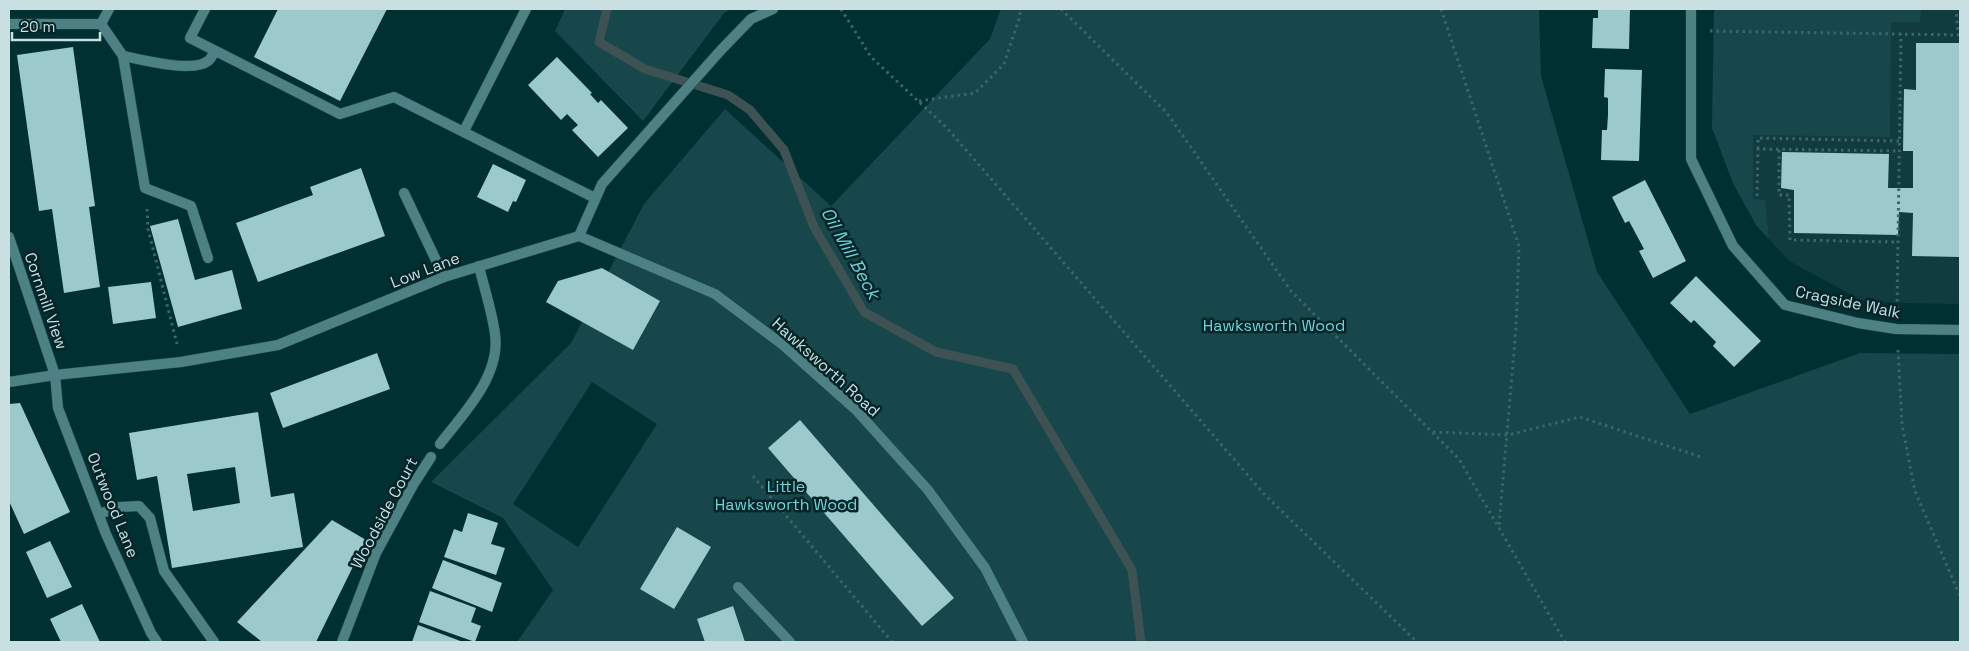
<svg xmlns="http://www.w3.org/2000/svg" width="1969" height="651" font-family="'Space Grotesk',sans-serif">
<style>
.built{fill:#113c3f}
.green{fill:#17474b;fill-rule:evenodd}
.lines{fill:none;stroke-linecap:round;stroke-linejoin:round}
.stream{stroke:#3e5153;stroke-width:9}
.building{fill:#9cc9cc;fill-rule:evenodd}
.lane-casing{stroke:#214c4f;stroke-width:11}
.street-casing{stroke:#214c4f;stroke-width:11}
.path{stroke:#3e6568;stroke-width:3;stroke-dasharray:2.5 4;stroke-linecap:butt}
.lane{stroke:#4d8184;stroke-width:10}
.street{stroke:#4d8184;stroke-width:10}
.labels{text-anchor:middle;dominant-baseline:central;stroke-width:5;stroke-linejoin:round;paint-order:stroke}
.street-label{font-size:16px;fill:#c9dfe1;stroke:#032527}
.park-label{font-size:16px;fill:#70d3db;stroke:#032527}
.water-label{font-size:18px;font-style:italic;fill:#6ed1d8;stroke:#032527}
</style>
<rect width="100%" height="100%" fill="#013033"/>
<polygon class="built" points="1714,9 1960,9 1960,304 1897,303 1861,300 1789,261 1756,225 1733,183 1712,128"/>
<g class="green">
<polygon points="565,9 733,9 725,12 643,121 555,31"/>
<path d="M1001,9H1539L1541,76L1597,272L1690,414L1860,353L1960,354V642H517L553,590L503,518L431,482L571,343L644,204L725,109L831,206L990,39ZM592,382L657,424L578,547L513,504Z"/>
<polygon points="1714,9 1921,9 1920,22 1891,22 1890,137 1753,135 1753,199 1765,200 1769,239 1756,225 1733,183 1712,128"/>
</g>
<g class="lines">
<polyline class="stream" points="607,9 599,42 645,69 728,95 750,110 784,150 814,227 864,312 936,352 1013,369 1132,570 1141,642"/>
</g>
<g class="building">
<polygon points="278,9 387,9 340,101 254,57"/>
<polygon points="1598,9 1630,9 1629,49 1592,48 1593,18 1598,18"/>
<polygon points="1916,43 1960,43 1960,257 1912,256 1913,213 1899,212 1898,235 1794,233 1794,190 1781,188 1782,152 1889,154 1888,188 1913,188 1913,151 1903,151 1904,89 1916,90"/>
<polygon points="73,47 95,206 89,207 100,287 64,293 52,209 39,211 17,55"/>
<polygon points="557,57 592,93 590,94 598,103 601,100 628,128 598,157 572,130 578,125 567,114 561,120 528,85"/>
<polygon points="1605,69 1642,70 1639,161 1601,160 1602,130 1607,130 1608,115 1608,98 1604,97"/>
<polygon points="493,164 526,180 516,202 513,201 508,212 477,197"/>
<polygon points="361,168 385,236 258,282 236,223 313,195 310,187"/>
<polygon points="1645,180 1686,261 1653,278 1639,251 1644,249 1629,221 1625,223 1612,197"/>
<polygon points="178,219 195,280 232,270 242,309 178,327 150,226"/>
<polygon points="602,268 660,301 633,350 546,302 558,281"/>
<polygon points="1696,276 1761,341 1734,367 1713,346 1716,342 1694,320 1691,323 1670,303"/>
<polygon points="151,282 156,318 113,324 108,287"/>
<polygon points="377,353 390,389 283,428 270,393"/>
<polygon points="20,403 70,512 24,534 9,501 9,404"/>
<path d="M258,412L271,497L294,493L303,547L172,568L157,476L137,480L129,433ZM235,467L240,503L193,511L187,474Z"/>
<polygon points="800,420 954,598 922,626 768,448"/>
<polygon points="468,513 498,523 491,544 505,548 496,575 444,557 454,529 462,532"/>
<polygon points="332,520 366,540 316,642 262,642 237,622"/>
<polygon points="677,527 711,547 674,609 640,589"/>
<polygon points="50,541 72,587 47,598 26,552"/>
<polygon points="443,560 502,583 492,612 432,588"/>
<polygon points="430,591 476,608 471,622 481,626 475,642 419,622"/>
<polygon points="82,604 100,642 61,642 50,619"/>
<polygon points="733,606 745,642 705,642 697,619"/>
<polygon points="418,625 463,642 412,642"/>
</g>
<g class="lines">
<defs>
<g id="lane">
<polyline points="205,9 190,38 340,114 394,97 595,198"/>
<path d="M123,56C142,60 193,73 208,61C211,59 213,54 215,51"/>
<polyline points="464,131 526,9"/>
<polyline points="404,193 444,277"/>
<polyline points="99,514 120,507 139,506 150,518 164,571 214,642"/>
<polyline points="738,587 790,642"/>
</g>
<g id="street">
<polyline points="1691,9 1691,159 1733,246 1785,305 1858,323 1896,329 1960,330"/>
<polyline points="9,24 101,24 109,9"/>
<polyline points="101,24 123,56 145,188 191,206 208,258"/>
<polyline points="579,236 715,294 783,345 856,410 928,490 985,568 1023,642"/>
<polyline points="9,237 55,375 58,408 106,534 151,633 157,642"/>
<polyline points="9,382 55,375 181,362 278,345 444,277 579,236 602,184 721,50 751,19 773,9"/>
<path d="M440,444C463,414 501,376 495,334C492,311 484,288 479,266"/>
<polyline points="342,642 376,553 413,485 431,457"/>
</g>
</defs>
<use href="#lane" class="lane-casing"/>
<use href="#street" class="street-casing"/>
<g class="path">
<polyline points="841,9 871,57 947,128 1265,495 1417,642"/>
<polyline points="1061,9 1167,113 1291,291 1459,459 1565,642"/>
<polyline points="1441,9 1519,246 1516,328 1499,526"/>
<polyline points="1710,31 1958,35 1956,9"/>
<polyline points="919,101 975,93 1004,64 1020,16 1020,9"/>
<polyline points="1758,149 1758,138 1900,141"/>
<polyline points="1779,150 1779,195 1789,195 1790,240 1898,242"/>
<polyline points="1757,196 1758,149 1899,151"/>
<polyline points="147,209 148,229 177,344"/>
<polyline points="1897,308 1901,34"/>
<polyline points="1898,350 1902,425 1915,491 1960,596"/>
<polyline points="1433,432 1508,435 1580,417 1701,457"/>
<polyline points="753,476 892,642"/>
</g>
<use href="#lane" class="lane"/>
<use href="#street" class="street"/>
</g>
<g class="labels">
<g class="street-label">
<text transform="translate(425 270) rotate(-21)">Low Lane</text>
<text transform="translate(46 301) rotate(71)">Cornmill View</text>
<text transform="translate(1848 302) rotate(12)">Cragside Walk</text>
<text transform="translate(826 367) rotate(42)">Hawksworth Road</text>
<text transform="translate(113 505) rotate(68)">Outwood Lane</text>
<text transform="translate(384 513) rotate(-62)">Woodside Court</text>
</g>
<g class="park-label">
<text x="1274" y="325">Hawksworth Wood</text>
<text x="786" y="486">Little<tspan x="786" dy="18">Hawksworth Wood</tspan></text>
</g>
<g class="water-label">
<text transform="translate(851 253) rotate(61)">Oil Mill Beck</text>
</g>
</g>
<rect width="1969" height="651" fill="none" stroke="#c9dfe1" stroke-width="20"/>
<path d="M12 32v8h88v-8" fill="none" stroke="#c9dfe1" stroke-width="2.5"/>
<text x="20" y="32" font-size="15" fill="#c9dfe1" stroke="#032527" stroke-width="4" paint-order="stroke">20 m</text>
</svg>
